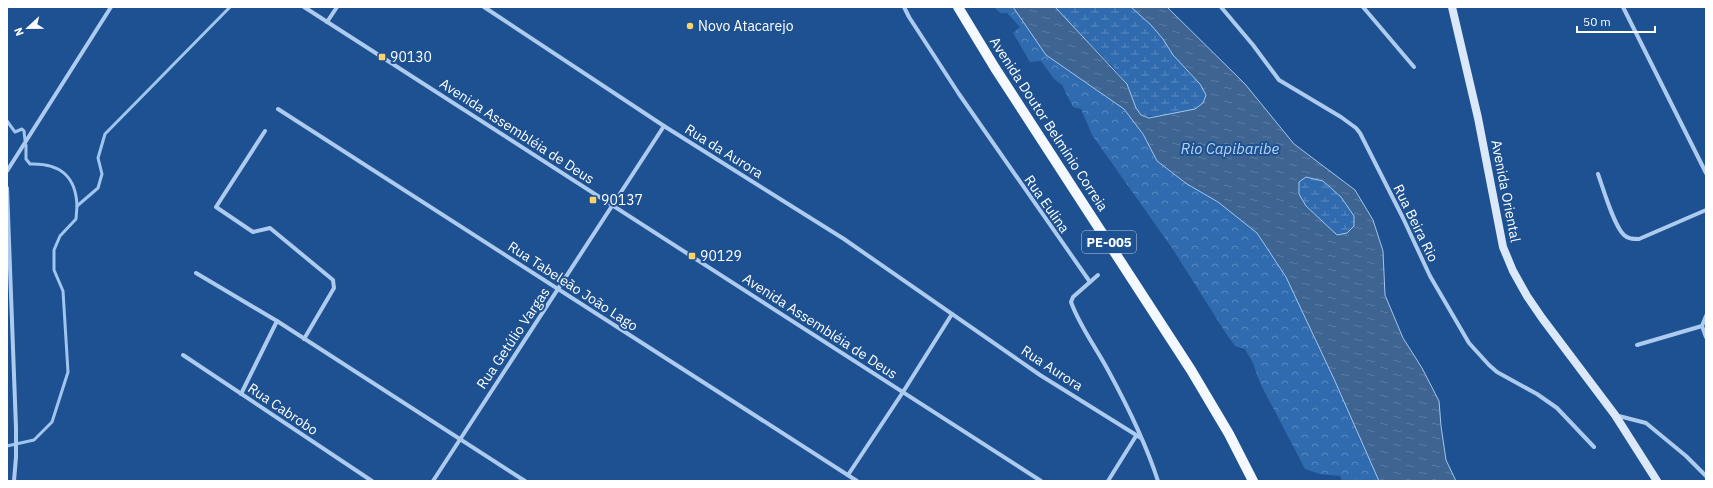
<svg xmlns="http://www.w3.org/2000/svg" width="1713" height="488" font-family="'IBM Plex Sans',sans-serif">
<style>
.forest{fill:url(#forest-crowns)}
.wetland{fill:url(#wetland-marsh)}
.water{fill:url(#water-ripples);stroke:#a0c6f0;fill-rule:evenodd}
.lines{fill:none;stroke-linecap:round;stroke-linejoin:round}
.stream{stroke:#a0c6f0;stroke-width:3}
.street{stroke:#adcbee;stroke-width:4}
.secondary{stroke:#dae8fa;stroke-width:8}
.primary{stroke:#f4f8ff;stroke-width:10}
.poi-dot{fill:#fed26b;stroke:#1d5191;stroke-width:1.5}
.labels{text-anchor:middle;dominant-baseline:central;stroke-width:4;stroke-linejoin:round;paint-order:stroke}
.shield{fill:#1d5191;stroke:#bbcbde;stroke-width:1}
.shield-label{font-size:13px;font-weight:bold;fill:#fff}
.poi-label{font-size:14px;fill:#fff;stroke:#1d5191;text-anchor:start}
.street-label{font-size:14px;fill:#fff;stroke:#1d5191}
.water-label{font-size:15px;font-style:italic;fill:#b9d5f5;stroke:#1d5191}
</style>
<defs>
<pattern id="forest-crowns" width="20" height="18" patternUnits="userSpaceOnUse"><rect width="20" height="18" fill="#306baf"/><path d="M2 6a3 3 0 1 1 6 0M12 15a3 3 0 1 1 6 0" fill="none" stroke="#5989bf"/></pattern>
<pattern id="wetland-marsh" width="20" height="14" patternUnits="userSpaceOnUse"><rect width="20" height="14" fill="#306baf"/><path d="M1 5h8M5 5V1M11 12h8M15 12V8" fill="none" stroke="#5989bf"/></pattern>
<pattern id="water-ripples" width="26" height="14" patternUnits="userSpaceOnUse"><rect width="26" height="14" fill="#3e6492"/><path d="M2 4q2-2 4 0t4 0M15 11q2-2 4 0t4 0" fill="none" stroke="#5b7ba2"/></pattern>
</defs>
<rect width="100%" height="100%" fill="#1d5191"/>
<polygon class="forest" points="994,7 1013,7 1046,55 1124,109 1143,134 1157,161 1187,184 1218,202 1257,233 1286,277 1334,379 1379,481 1342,481 1340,476 1320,474 1305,469 1260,383 1253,363 1245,349 1235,346 1227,335 1172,248 1092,135 1081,109 1073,107 1062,85 1054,79 1041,61 1030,62 1013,33 1020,27 1007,13 1000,13"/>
<g class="wetland">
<path d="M1055,7H1131L1151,25L1164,39L1173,55L1200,84L1206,95C1204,101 1202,106 1196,109C1189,112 1148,119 1142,115C1132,110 1133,92 1126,83C1106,55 1076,35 1055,7Z"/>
<polygon points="1306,176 1323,181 1341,197 1354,216 1354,226 1347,233 1337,236 1306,206 1299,194 1299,182"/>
</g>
<path class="water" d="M1013,7H1055L1127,84L1136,108L1141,115L1149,118L1195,109L1203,103L1206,95L1200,84L1173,55L1163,39L1151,25L1131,7H1167L1245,84L1294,144L1355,190L1373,220L1383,251L1385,295L1403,338L1422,368L1439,401L1441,426L1446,460L1456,481H1379L1334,379L1286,277L1257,233L1218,202L1187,184L1157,161L1143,134L1124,109L1046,55ZM1306,177L1323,181L1341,197L1354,216V226L1347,233L1337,235L1306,206L1299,194V182Z"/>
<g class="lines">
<g class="stream">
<polyline points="7,121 15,132 22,129 24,131 25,140"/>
<path d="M26,145V159L30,164C60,163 76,176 77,206"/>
<polyline points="7,446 34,440 52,422 68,372 63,291 54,270 54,250 60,236 76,219 77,206 98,188 102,174 98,158 105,134 230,7"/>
</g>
<g class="street">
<polyline points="304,7 1041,481"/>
<polyline points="484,7 664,126 844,239 1040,375 1141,438"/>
<polyline points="904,7 909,17 959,94 1090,282"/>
<polyline points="1221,7 1253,45 1279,80 1341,117 1356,128 1360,133 1403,218 1430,276 1469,343 1489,365 1497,372 1537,394 1557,408 1594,447"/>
<polyline points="1363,7 1414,67"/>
<polyline points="1623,7 1706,173"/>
<polyline points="327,22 337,7"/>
<polyline points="278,109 857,481"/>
<polyline points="265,131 216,207 253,232 270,228 333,280 334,288 304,339"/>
<polyline points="7,171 111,7"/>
<path d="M1598,174C1603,188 1614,226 1624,235C1628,239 1633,239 1639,239L1706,210"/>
<polyline points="7,188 16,428 16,457 14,481"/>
<polyline points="196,273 277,321 525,481"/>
<path d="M1098,275L1073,297L1071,302C1080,327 1097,349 1109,372C1128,407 1146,444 1158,481"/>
<polyline points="1706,316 1702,326 1706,337"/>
<polyline points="1637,345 1702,326"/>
<polyline points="183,355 372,481"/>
<polyline points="241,394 277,321"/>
<polyline points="1615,415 1646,423 1686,456 1706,476"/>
<polyline points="848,475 903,392 952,314"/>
<polyline points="433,481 664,126"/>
<polyline points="1108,481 1136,436"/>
</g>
<polyline class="secondary" points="1452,7 1478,118 1503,247 1513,271 1527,296 1542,318 1615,415 1657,481"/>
<polyline class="primary" points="958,7 995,68 1191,370 1229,434 1253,481"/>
</g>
<g class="poi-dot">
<circle cx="690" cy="26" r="4"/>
<rect x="378" y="53" width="8" height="8" rx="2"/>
<rect x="589" y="196" width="8" height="8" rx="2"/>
<rect x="688" y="252" width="8" height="8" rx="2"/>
</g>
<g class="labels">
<rect class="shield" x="1082" y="231" width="54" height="22" rx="3"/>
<g class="shield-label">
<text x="1109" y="242">PE-005</text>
</g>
<g class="poi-label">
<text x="698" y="26">Novo Atacarejo</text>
<text x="390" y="57">90130</text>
<text x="601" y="200">90137</text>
<text x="700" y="256">90129</text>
</g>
<g class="street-label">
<text transform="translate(1049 124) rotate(57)">Avenida Doutor Belmínio Correia</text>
<text transform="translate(517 131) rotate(33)">Avenida Assembléia de Deus</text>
<text transform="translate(724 151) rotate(32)">Rua da Aurora</text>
<text transform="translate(1506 191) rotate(79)">Avenida Oriental</text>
<text transform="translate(1047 204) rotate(55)">Rua Eulina</text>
<text transform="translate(1416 223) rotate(64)">Rua Beira Rio</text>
<text transform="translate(573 286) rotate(33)">Rua Tabeleão João Lago</text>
<text transform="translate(820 326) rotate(33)">Avenida Assembléia de Deus</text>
<text transform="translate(513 338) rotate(-56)">Rua Getúlio Vargas</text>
<text transform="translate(1052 368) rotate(33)">Rua Aurora</text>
<text transform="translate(283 409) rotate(34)">Rua Cabrobo</text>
</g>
<g class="water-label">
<text x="1230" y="148">Rio Capibaribe</text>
</g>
</g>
<rect width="1713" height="488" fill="none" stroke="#ffffff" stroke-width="16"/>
<g transform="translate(28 28) rotate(248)" stroke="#1d5191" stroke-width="3" paint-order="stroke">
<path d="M0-3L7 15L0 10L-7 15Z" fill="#ffffff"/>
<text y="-6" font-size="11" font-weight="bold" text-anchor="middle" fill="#ffffff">N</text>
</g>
<path d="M1577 26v6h78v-6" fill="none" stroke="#ffffff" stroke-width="2"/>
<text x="1583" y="26" font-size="12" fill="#ffffff" stroke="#1d5191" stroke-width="3" paint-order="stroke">50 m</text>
</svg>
